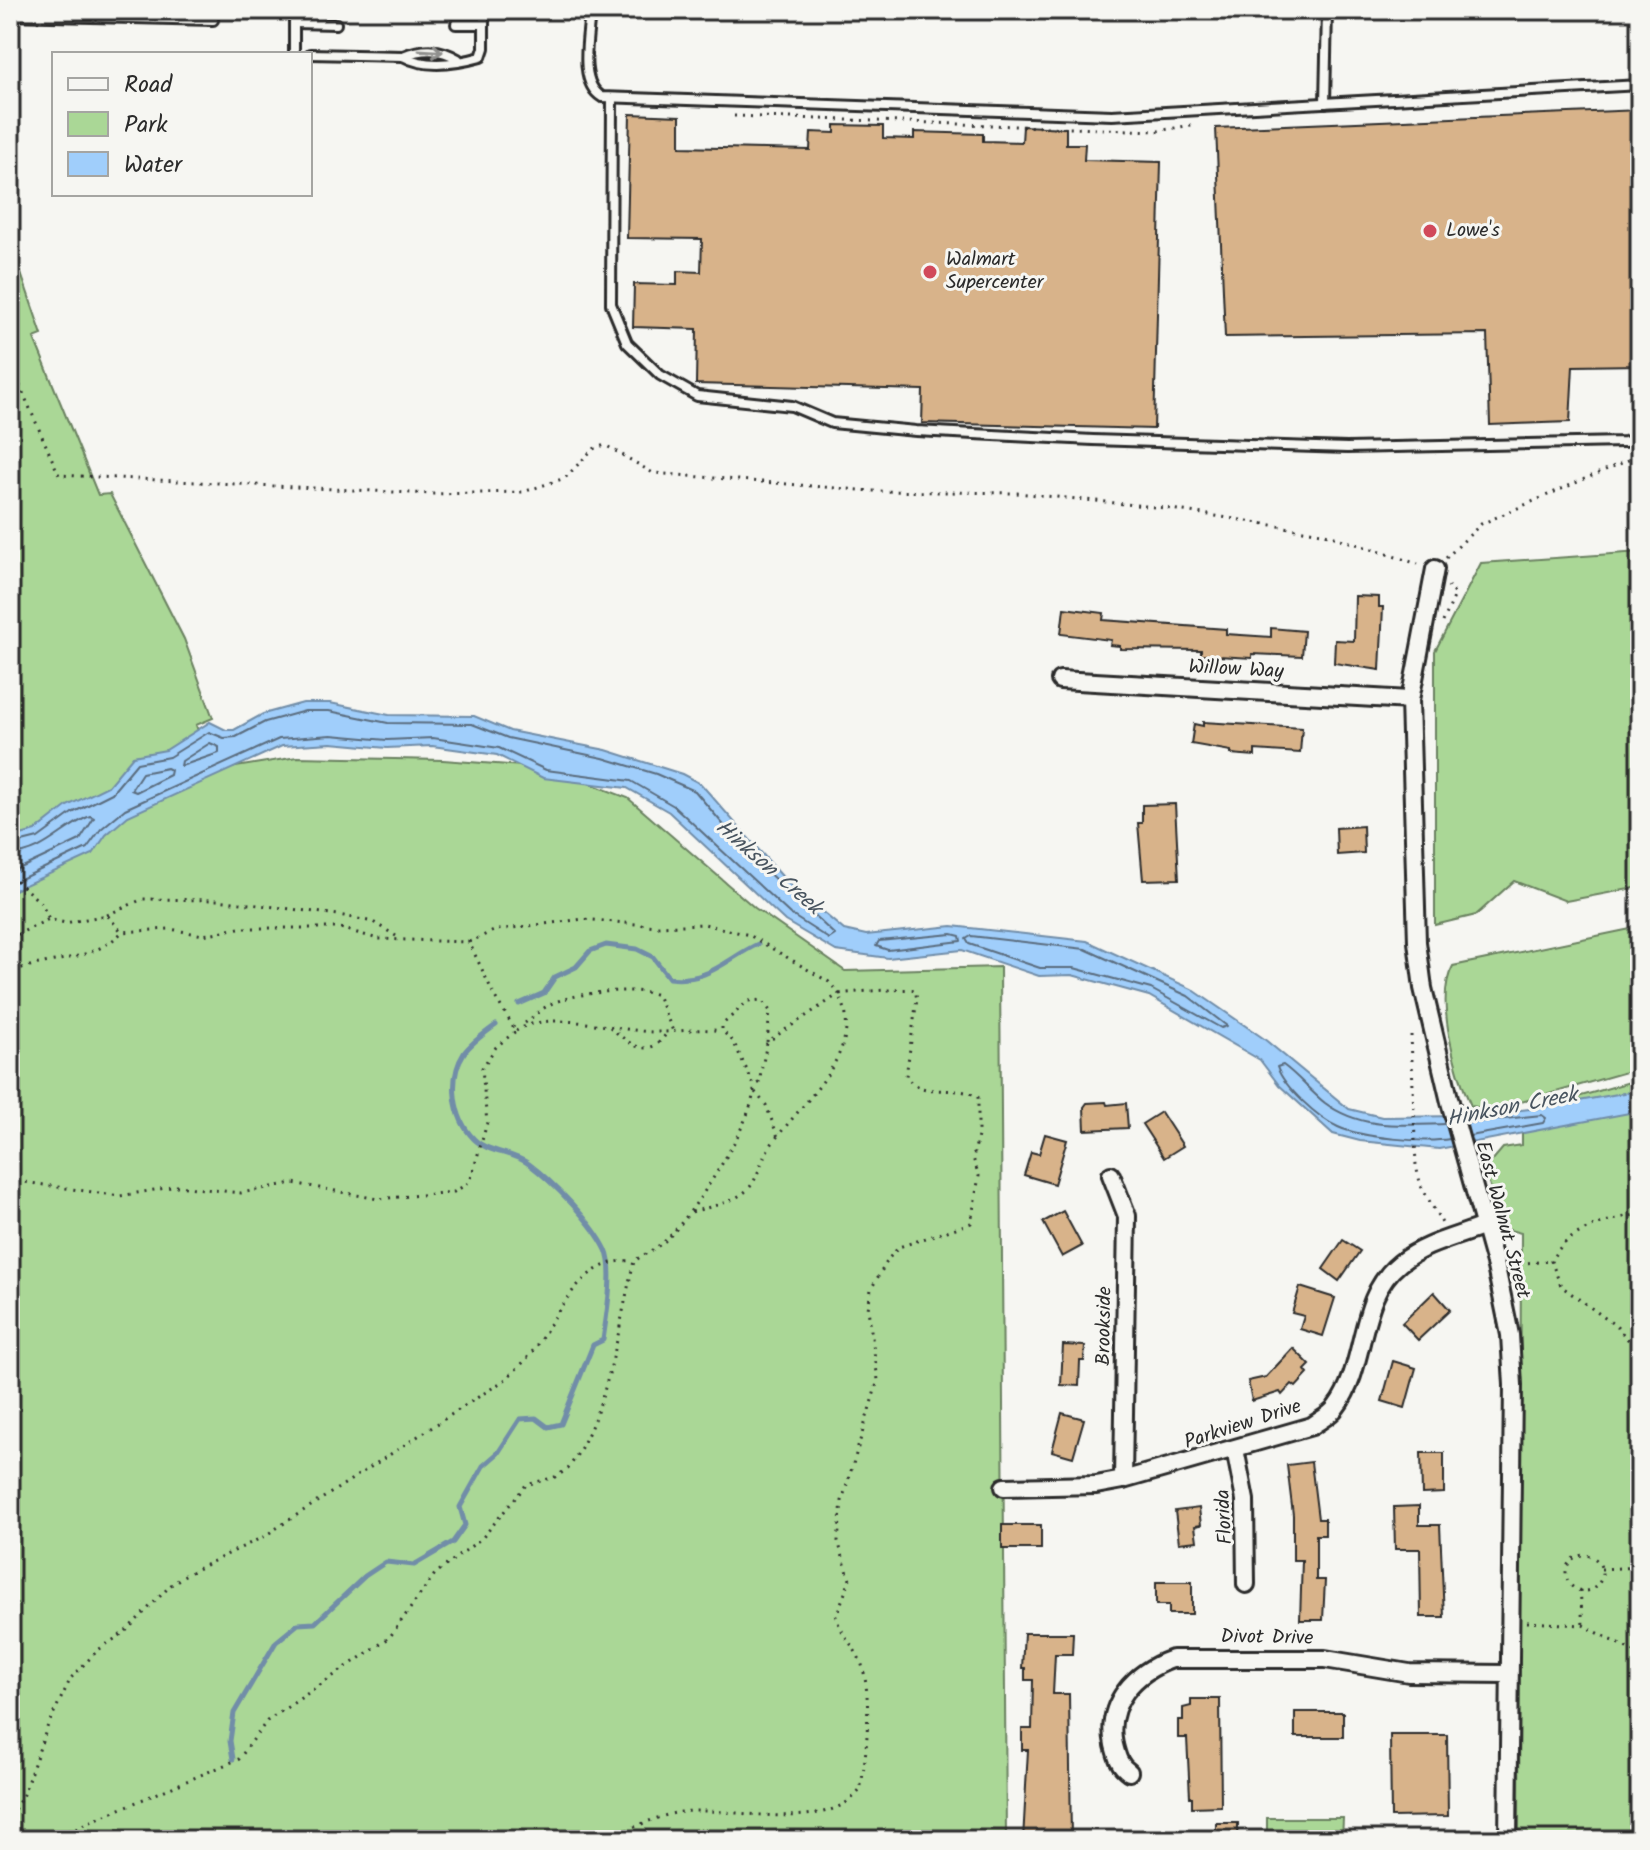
<svg xmlns="http://www.w3.org/2000/svg" width="1650" height="1850" font-family="Kalam,sans-serif">
<style>
.green{fill:#aad796;stroke:#6a8160;stroke-width:2}
.water{fill:#a0cefb;stroke:#718da8;stroke-width:2}
.lines{fill:none;stroke-linecap:round;stroke-linejoin:round}
.shore{stroke:#5a6c7e;stroke-width:2}
.stream{stroke:#718da8;stroke-width:5}
.building{fill:#d8b38a;stroke:#2b2b2b;stroke-width:2}
.lane-casing{stroke:#2b2b2b;stroke-width:14}
.street-casing{stroke:#2b2b2b;stroke-width:22}
.path{stroke:#2b2b2b;stroke-width:3;stroke-dasharray:2 6;stroke-linecap:butt}
.lane{stroke:#f6f6f2;stroke-width:8}
.street{stroke:#f6f6f2;stroke-width:16}
.oneway{stroke:#90908e}
.poi-dot{fill:#d1495b;stroke:#f6f6f2;stroke-width:3}
.labels{text-anchor:middle;dominant-baseline:central;stroke-width:6;stroke-linejoin:round;paint-order:stroke}
.poi-label{font-size:20px;fill:#2b2b2b;stroke:#f6f6f2;text-anchor:start}
.street-label{font-size:20px;fill:#2b2b2b;stroke:#f6f6f2}
.water-label{font-size:22px;font-style:italic;fill:#48545f;stroke:#f6f6f2}
</style>
<rect width="100%" height="100%" fill="#f6f6f2"/>
<filter id="ink" filterUnits="userSpaceOnUse"><feTurbulence type="fractalNoise" baseFrequency=".0125" numOctaves="2"/><feDisplacementMap in="SourceGraphic" scale="16" xChannelSelector="R" yChannelSelector="G"/><feConvolveMatrix kernelMatrix="1 2 1 2 8 2 1 2 1" color-interpolation-filters="sRGB"/></filter>
<g filter="url(#ink)">
<g class="green">
<polygon points="10,241 42,335 34,338 98,495 110,494 184,639 213,718 196,725 212,771 297,757 443,760 549,768 628,798 755,908 845,971 1000,967 1006,1840 10,1840"/>
<polygon points="1640,552 1640,887 1566,901 1514,881 1476,915 1435,925 1435,651 1481,563"/>
<path d="M1640,927V1068L1493,1110L1471,1106C1456,1073 1434,999 1453,966Z"/>
<polygon points="1640,1079 1640,1840 1519,1840 1521,1233 1502,1228 1485,1169 1503,1148 1522,1145 1522,1113"/>
<polygon points="1267,1818 1343,1818 1342,1840 1267,1840"/>
</g>
<polygon class="water" points="303,703 330,703 389,715 474,716 510,731 606,750 682,774 701,784 788,883 844,930 866,935 952,926 1087,941 1192,989 1263,1038 1349,1109 1382,1117 1463,1116 1540,1108 1640,1090 1640,1111 1439,1149 1360,1141 1333,1134 1279,1085 1260,1060 1149,996 1072,975 1039,976 962,950 888,958 836,951 785,921 669,812 627,788 543,778 497,755 432,746 387,748 331,743 282,746 128,816 106,835 93,854 10,892 10,838 35,831 67,806 108,786 133,756 166,750 210,722 226,730 234,730 263,714"/>
<g class="lines">
<g class="shore">
<polygon points="210,743 219,747 219,753 181,766 182,761"/>
<polygon points="167,768 171,770 170,775 136,792 131,790 142,773"/>
<polyline points="10,845 38,838 72,813 112,793 137,763 169,757 209,732 224,738 236,737 265,722 305,711 329,711 388,723 472,724 508,738 603,758 656,774 695,791 748,854 835,935 829,939 790,914 674,806 631,781 546,770 499,748 433,738 387,740 331,735 279,739 125,809 101,829 87,848 10,884"/>
<path d="M10,855C45,853 61,828 90,816L94,818L80,840L10,873"/>
<polygon points="952,934 960,936 961,941 888,950 876,946 879,941"/>
<polygon points="971,936 1085,949 1188,996 1227,1026 1221,1028 1151,989 1074,968 1040,968 969,944 966,939"/>
<polyline points="1466,1123 1542,1115 1546,1118 1543,1123 1470,1136"/>
<path d="M1446,1124C1403,1125 1361,1130 1325,1103C1310,1091 1298,1076 1283,1065L1277,1067C1284,1087 1318,1118 1338,1127C1363,1138 1423,1143 1450,1139"/>
</g>
<g class="stream">
<path d="M519,1004L544,993L555,977L576,967L590,951L606,945L637,949L653,957L669,978C708,983 726,959 758,944"/>
<path d="M233,1759L230,1741L234,1713L276,1642L298,1624L315,1623L365,1576L386,1562L414,1565L453,1542L465,1525L460,1507L483,1466L498,1453L520,1419L536,1418L548,1427L561,1424L593,1345L603,1340C606,1319 615,1269 606,1250C593,1223 553,1182 529,1164C513,1152 488,1153 474,1139C453,1118 448,1078 464,1053C472,1042 485,1033 496,1025"/>
</g>
</g>
<g class="building">
<polygon points="1640,110 1640,365 1573,366 1570,422 1490,425 1487,334 1225,337 1216,128"/>
<polygon points="630,114 680,116 680,147 810,150 811,132 835,133 835,125 883,126 883,138 914,139 914,132 983,134 983,141 1022,142 1023,126 1066,128 1066,144 1085,144 1084,160 1161,162 1154,429 922,423 923,390 696,384 697,329 633,327 634,284 677,285 677,271 701,272 702,239 627,238"/>
<polygon points="1355,596 1379,597 1379,607 1383,607 1380,670 1334,663 1335,640 1354,641"/>
<polygon points="1064,608 1104,613 1103,620 1226,629 1226,634 1271,637 1271,628 1304,631 1302,656 1252,654 1252,658 1201,655 1201,650 1120,649 1120,646 1110,645 1111,640 1061,634"/>
<polygon points="1203,722 1302,728 1300,753 1255,750 1255,756 1231,754 1231,751 1191,744 1194,724 1203,726"/>
<polygon points="1175,804 1179,879 1143,880 1138,823 1142,823 1142,805"/>
<polygon points="1363,826 1364,853 1337,855 1336,828"/>
<polygon points="1106,1102 1107,1105 1126,1103 1128,1128 1085,1130 1084,1107 1087,1103"/>
<polygon points="1161,1112 1183,1146 1164,1158 1142,1124"/>
<polygon points="1045,1134 1067,1140 1054,1184 1024,1175 1031,1152 1039,1154"/>
<polygon points="1063,1211 1082,1246 1062,1257 1043,1222"/>
<polygon points="1343,1240 1360,1251 1339,1281 1323,1269"/>
<polygon points="1300,1287 1335,1298 1323,1336 1300,1329 1304,1316 1292,1313"/>
<polygon points="1434,1292 1450,1310 1418,1340 1402,1323"/>
<polygon points="1063,1345 1085,1346 1084,1361 1080,1361 1079,1386 1061,1385"/>
<polygon points="1293,1348 1310,1365 1305,1370 1308,1374 1296,1387 1292,1384 1282,1395 1280,1392 1252,1401 1248,1381 1266,1377"/>
<polygon points="1393,1361 1416,1368 1405,1408 1382,1401"/>
<polygon points="1062,1413 1084,1419 1073,1457 1052,1451"/>
<polygon points="1421,1453 1444,1453 1444,1493 1422,1494"/>
<polygon points="1311,1462 1318,1519 1325,1519 1325,1535 1316,1535 1316,1580 1325,1580 1323,1620 1300,1620 1302,1560 1293,1560 1293,1515 1287,1465"/>
<polygon points="1419,1506 1419,1525 1440,1525 1444,1617 1421,1617 1420,1549 1395,1549 1394,1507"/>
<polygon points="1199,1508 1201,1525 1195,1526 1197,1541 1179,1543 1175,1511"/>
<rect x="1002" y="1525" width="39" height="24"/>
<polygon points="1156,1582 1192,1582 1192,1614 1169,1614 1169,1605 1156,1605"/>
<polygon points="1024,1633 1073,1633 1072,1654 1055,1654 1053,1694 1069,1694 1071,1840 1023,1840 1028,1750 1022,1750 1022,1729 1032,1729 1033,1680 1025,1680 1025,1668 1022,1668"/>
<polygon points="1191,1699 1220,1699 1221,1806 1192,1807 1192,1797 1190,1797 1187,1738 1178,1738 1178,1720 1183,1720 1183,1708 1191,1706"/>
<rect x="1295" y="1712" width="48" height="25"/>
<polygon points="1390,1735 1447,1735 1448,1816 1391,1817"/>
<rect x="1216" y="1823" width="22" height="17"/>
</g>
<g class="lines">
<defs>
<g id="lane">
<path d="M590,10C589,35 577,82 602,97L1112,115L1640,85"/>
<polyline points="10,15 213,20 213,10"/>
<polyline points="294,23 336,24"/>
<polyline points="456,24 484,24"/>
<polyline points="294,54 294,10"/>
<path d="M310,54L403,56C426,69 456,64 481,57L484,48V10"/>
<path d="M403,56C423,48 440,48 458,59"/>
<polyline points="612,98 611,304 627,343 660,375 697,396 792,406 832,423 916,431 1093,440 1347,448 1624,442 1640,439"/>
<polyline points="1325,103 1327,10"/>
</g>
<g id="street">
<polyline points="1435,569 1410,700 1417,942 1423,988 1450,1102 1496,1267 1510,1335 1513,1385 1508,1840"/>
<polyline points="1060,680 1410,700"/>
<polyline points="1111,1175 1127,1216 1123,1480"/>
<polyline points="1235,1449 1245,1500 1246,1584"/>
<path d="M1004,1487L1096,1485L1123,1480L1312,1426C1320,1420 1331,1415 1336,1407C1368,1365 1356,1298 1400,1263C1423,1244 1456,1237 1484,1226"/>
<path d="M1129,1772C1119,1765 1117,1757 1114,1745C1105,1703 1135,1672 1172,1659H1325L1409,1673L1507,1674"/>
</g>
</defs>
<use href="#lane" class="lane-casing"/>
<use href="#street" class="street-casing"/>
<g class="path">
<polyline points="734,116 1158,131 1197,124"/>
<polyline points="10,363 59,475 432,494 523,492 565,478 593,449 605,445 653,473 872,491 1017,493 1165,508 1322,533 1418,564"/>
<polyline points="1446,558 1481,524 1640,455"/>
<polyline points="1443,622 1455,595 1448,586"/>
<polyline points="10,875 41,903 49,919"/>
<polyline points="107,915 143,899 218,900 339,915 373,922 401,939"/>
<path d="M10,938L49,919L65,923L107,915L122,932C92,963 49,957 10,972"/>
<polyline points="469,942 496,930 583,919 657,926 704,924 749,935 829,982 839,994 767,1042 770,1011 762,1000 748,1001 722,1025 722,1031 733,1041 754,1085 759,1083 767,1042"/>
<path d="M525,1023C533,1017 541,1009 551,1004C572,993 635,986 657,995L673,1031"/>
<path d="M610,1027C629,1044 649,1062 668,1031"/>
<path d="M516,1031C548,1009 614,1030 652,1032C675,1033 698,1027 721,1031"/>
<polyline points="1411,1035 1416,1166 1421,1186 1443,1225"/>
<polyline points="755,1092 766,1105 778,1137"/>
<polyline points="10,1180 120,1196 177,1186 241,1193 293,1183 378,1199 454,1192 470,1182 487,1123 482,1068 496,1047 516,1031 495,997 469,942 378,939 340,928 239,928 203,935 170,929 122,932"/>
<path d="M1640,1214C1608,1220 1567,1229 1551,1261L1561,1286L1616,1326L1640,1353"/>
<polyline points="1512,1264 1551,1261"/>
<circle cx="1584" cy="1573" r="18"/>
<polyline points="1601,1569 1640,1567"/>
<polyline points="1580,1590 1583,1625"/>
<polyline points="1527,1622 1583,1625 1640,1655"/>
<path d="M10,1816L22,1797L48,1725L71,1678L98,1650L125,1632L171,1585L183,1576L263,1537L506,1379C515,1370 525,1362 532,1352C558,1317 579,1257 633,1261"/>
<path d="M46,1840L239,1759L267,1721L389,1638L435,1574L483,1537L526,1485L555,1477L568,1469C610,1408 617,1331 634,1261C645,1254 657,1248 666,1240C691,1217 757,1118 754,1085"/>
<path d="M605,1840C629,1830 655,1816 681,1812C730,1805 824,1836 860,1790C867,1757 872,1698 862,1665C856,1647 840,1634 836,1616L850,1580L838,1541L842,1501L878,1380L868,1309L871,1289L889,1258L899,1247L971,1223L979,1176L973,1158L978,1136V1097C957,1083 920,1100 906,1076L917,999L915,990C910,988 849,992 839,994C869,1051 799,1104 769,1148C760,1161 758,1181 746,1191C732,1203 705,1208 688,1213"/>
<polyline points="1633,1840 1640,1786"/>
</g>
<use href="#lane" class="lane"/>
<use href="#street" class="street"/>
</g>
<defs><path id="oneway-shaft" d="M-6 0H5M1.5-3L5.5 0L1.5 3" fill="none" stroke-width="1.6" stroke-linecap="round" stroke-linejoin="round" transform="scale(2)"/></defs>
<use class="oneway" href="#oneway-shaft" transform="translate(431 51) rotate(4)"/>
</g>
<g class="poi-dot">
<circle cx="1430" cy="231" r="8"/>
<circle cx="930" cy="272" r="8"/>
</g>
<g class="labels">
<g class="poi-label">
<text x="1446" y="231">Lowe's</text>
<text x="946" y="260">Walmart<tspan x="946" dy="23">Supercenter</tspan></text>
</g>
<g class="street-label">
<text transform="translate(1236 670) rotate(3)">Willow Way</text>
<text transform="translate(1502 1220) rotate(75)">East Walnut Street</text>
<text transform="translate(1105 1326) rotate(-89)">Brookside</text>
<text transform="translate(1243 1425) rotate(-18)">Parkview Drive</text>
<text transform="translate(1225 1517) rotate(-93)">Florida</text>
<text transform="translate(1267 1638) rotate(1)">Divot Drive</text>
</g>
<g class="water-label">
<text transform="translate(768 868) rotate(41)">Hinkson Creek</text>
<text transform="translate(1512 1108) rotate(-11)">Hinkson Creek</text>
</g>
</g>
<rect width="1650" height="1850" fill="none" stroke="#f6f6f2" stroke-width="40"/>
<rect x="20" y="20" width="1610" height="1810" fill="none" stroke="#2b2b2b" stroke-width="3" filter="url(#ink)"/>
<rect x="52" y="52" width="260" height="144" fill="#f6f6f2" stroke="#a5a5a2" stroke-width="2"/>
<rect x="68" y="78" width="40" height="12" fill="#f6f6f2" stroke="#a5a5a2" stroke-width="2"/>
<text x="124" y="92" font-size="24" fill="#2b2b2b">Road</text>
<rect x="68" y="112" width="40" height="24" fill="#aad796" stroke="#a5a5a2" stroke-width="2"/>
<text x="124" y="132" font-size="24" fill="#2b2b2b">Park</text>
<rect x="68" y="152" width="40" height="24" fill="#a0cefb" stroke="#a5a5a2" stroke-width="2"/>
<text x="124" y="172" font-size="24" fill="#2b2b2b">Water</text>
</svg>
